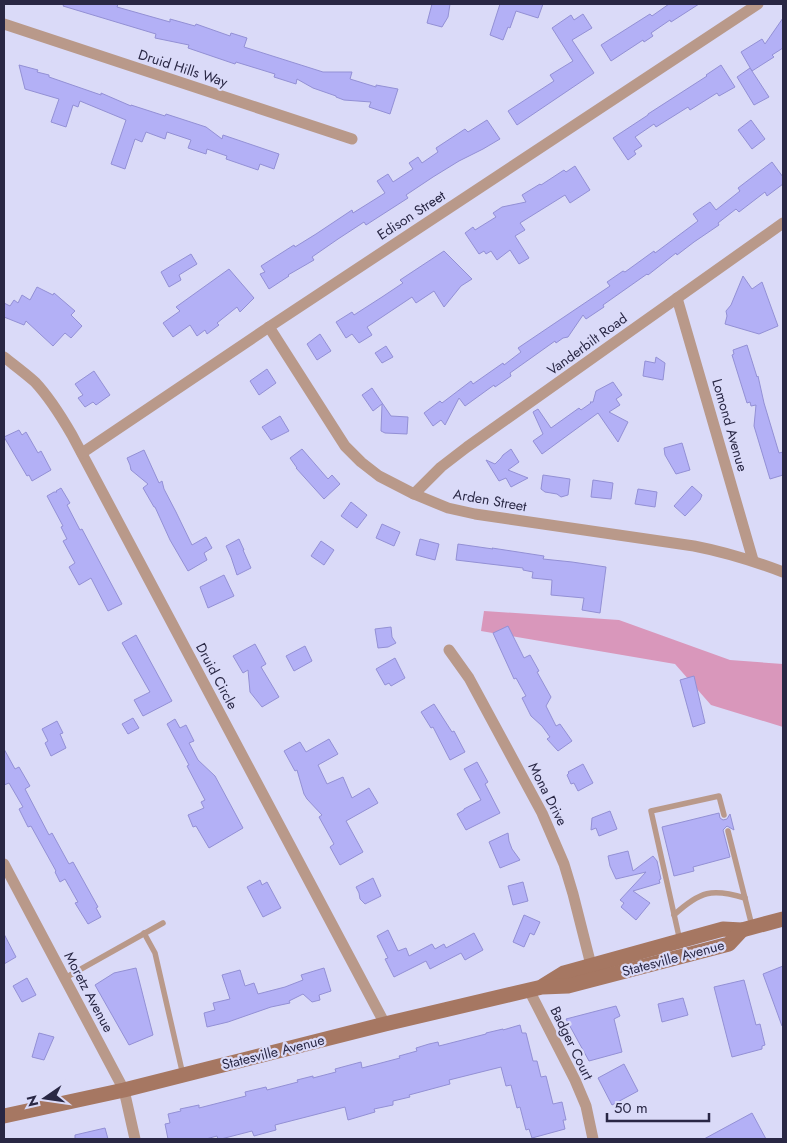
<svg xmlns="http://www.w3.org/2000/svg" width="787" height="1143" font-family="Jost,sans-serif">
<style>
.green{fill:#d997bb}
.building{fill:#b3b0f6;stroke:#9390d5}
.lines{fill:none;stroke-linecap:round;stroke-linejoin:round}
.lane{stroke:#b9998a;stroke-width:5.5}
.street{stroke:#b9998a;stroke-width:11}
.secondary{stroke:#a67762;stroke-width:15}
.labels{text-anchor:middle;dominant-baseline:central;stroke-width:4.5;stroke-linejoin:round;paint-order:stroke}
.street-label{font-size:14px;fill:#292744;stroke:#dadaf8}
</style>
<rect width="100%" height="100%" fill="#dadaf8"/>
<polygon class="green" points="484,611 619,620 730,660 783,664 783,727 711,705 675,664 481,631"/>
<g class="building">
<polygon points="64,4 118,4 117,7 170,22 170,19 195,26 196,24 230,36 231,33 247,38 244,47 323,72 352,72 350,79 376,87 376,85 398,89 390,114 369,107 371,102 344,100 336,97 336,96 313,88 297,79 296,84 274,77 275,74 236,62 235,64 188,48 189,45 155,38 156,34 63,6"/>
<polygon points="432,4 450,4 448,17 442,27 427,23"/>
<polygon points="500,4 543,4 538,18 516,11 510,28 508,27 503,40 490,35"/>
<polygon points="669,4 699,4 671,22 670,20 651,33 653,36 644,42 643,40 611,61 601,45 650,14 652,16"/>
<polygon points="583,14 592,28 572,40 594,73 517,125 508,111 554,81 550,75 573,61 552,28 571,15 574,20"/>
<polygon points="783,18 783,48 772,55 774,57 752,71 741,52 762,39 765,44"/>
<polygon points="19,65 38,70 37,72 49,75 49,77 101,95 101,93 131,106 131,105 165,116 166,114 206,127 222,139 223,135 279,154 274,169 260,164 258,170 226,159 227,156 207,149 206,154 188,148 191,140 167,132 165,139 146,132 142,142 135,139 125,169 111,164 126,120 80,101 78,107 73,105 66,127 51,122 59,99 25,89"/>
<polygon points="721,65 735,87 719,96 717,93 690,110 688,107 656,127 654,124 635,137 642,146 634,151 636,154 628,160 613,138 648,115 648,114 707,76 706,75"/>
<polygon points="750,68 769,97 754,105 737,77"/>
<polygon points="487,120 500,139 483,149 459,161 433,177 406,195 408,198 366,225 364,222 338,239 312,257 314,260 288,275 289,276 269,289 260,274 265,272 261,266 294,245 295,247 316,234 352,210 353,213 385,193 377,181 388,174 393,182 413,169 409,163 418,157 422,163 438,152 436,148 465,129 468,132"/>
<polygon points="751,120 765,139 752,149 738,130"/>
<polygon points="772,162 783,177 783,184 767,196 765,192 739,212 736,209 718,223 719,225 694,242 677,255 676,253 648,275 647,274 603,305 604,307 586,319 583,315 568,337 563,338 556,343 555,341 510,373 511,376 495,387 494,385 465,406 459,398 445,425 441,420 433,426 424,413 440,401 442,403 471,381 473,384 503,363 504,365 521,352 518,348 610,286 607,282 623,271 625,272 654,251 655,253 698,221 693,214 697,211 710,202 716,210 740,191 738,188"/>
<polygon points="575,166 590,190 570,203 565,195 520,223 525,230 515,236 529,258 519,264 510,250 497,260 491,251 486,254 484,251 479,254 465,233 473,227 475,230 496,217 493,213 502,207 526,202 522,195 540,184 541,185 564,170 566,172"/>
<polygon points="444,251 472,279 461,286 444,307 434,291 416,303 412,297 367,327 372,335 359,343 352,334 346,338 336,322 352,312 354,315 382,297 403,283 400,280"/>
<polygon points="191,254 197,264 179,275 181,280 169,287 161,272"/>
<polygon points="229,269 254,298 240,312 237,307 217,323 219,325 207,334 205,330 197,336 190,325 173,337 163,323 180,311 176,307"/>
<polygon points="743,276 752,289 762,282 778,326 759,334 725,324 727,316 726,311 731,305"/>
<polygon points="37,287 53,295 54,293 75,311 71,315 82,326 71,338 65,333 53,346 26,321 24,325 4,317 4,303 10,306 14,300 18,303 22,295 30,300"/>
<polygon points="320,334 331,351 317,360 307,344"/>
<polygon points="747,345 757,377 758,376 764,403 779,453 783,452 783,475 770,479 754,426 756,405 751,406 750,402 747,403 732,355 734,354 733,350"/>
<polygon points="386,346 393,357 382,363 375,353"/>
<polygon points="656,357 665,363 663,380 643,376 645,361 655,363"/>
<polygon points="267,369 276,383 259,395 250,381"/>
<polygon points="94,371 110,395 96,405 93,402 85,407 78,398 83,395 75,384"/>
<polygon points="613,382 622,395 616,399 620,405 609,412 628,422 618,442 598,413 542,454 533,441 543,434 533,412 538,409 551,428 579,408 581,410 591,403 590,402 593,402 596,391"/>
<polygon points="372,388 391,416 408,417 407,434 385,433 381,431 382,404 373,411 362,395"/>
<polygon points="280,416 289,431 271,440 262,427"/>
<polygon points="19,430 22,435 26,432 38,453 41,451 51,470 32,481 29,475 27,476 4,437"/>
<polygon points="682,443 690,470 676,474 665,455 664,448"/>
<polygon points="302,449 328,479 332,475 340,484 324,499 296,468 297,468 290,458"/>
<polygon points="511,449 519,462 508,470 528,478 511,487 506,478 499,481 486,460 495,464 501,458 503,455"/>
<polygon points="144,450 159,483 162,481 164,489 176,512 192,545 206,537 212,548 204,553 207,560 188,571 170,540 155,507 154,507 143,488 148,484 131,470 130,465 127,458"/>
<polygon points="543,475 570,479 568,495 561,497 557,494 545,492 541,489"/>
<polygon points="593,480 613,483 611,499 591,497"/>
<polygon points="692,486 702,495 700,500 685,516 674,506"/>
<polygon points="61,488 70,503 67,505 80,530 82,529 122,604 108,611 91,578 79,585 69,567 75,563 63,541 67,539 61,527 63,526 47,496 54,492 57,492 56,491"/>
<polygon points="638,489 657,492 655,507 635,504"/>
<polygon points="351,502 367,515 357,528 341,516"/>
<polygon points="382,524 400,532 394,546 376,538"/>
<polygon points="239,539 244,550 243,550 251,568 237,575 231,557 226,546"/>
<polygon points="420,539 439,544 435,560 416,555"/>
<polygon points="321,541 334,550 324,565 311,556"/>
<polygon points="458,544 493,549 492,548 544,556 543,559 572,562 606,567 600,613 582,610 584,598 551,595 552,580 532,578 533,572 523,570 523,568 456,560"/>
<polygon points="224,575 234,596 208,608 200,587"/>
<polygon points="508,626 524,658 530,655 539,671 537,672 551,697 546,706 556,726 560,724 572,741 558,751 547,739 550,737 542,726 531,716 522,698 526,696 516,678 514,679 493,633"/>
<polygon points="391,627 392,637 396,643 388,647 378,648 375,629"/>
<polygon points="136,635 172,701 143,716 134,700 150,692 122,643"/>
<polygon points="255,644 266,664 261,667 279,697 262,707 250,692 248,670 243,673 233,656"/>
<polygon points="305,646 312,661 294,671 286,656"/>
<polygon points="395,658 405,678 391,686 389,683 385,685 376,669"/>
<polygon points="694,676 705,723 693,727 680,680"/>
<polygon points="434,704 452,732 454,731 465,752 450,760 433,727 431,728 421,712"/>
<polygon points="133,718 139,728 128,734 122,724"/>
<polygon points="175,719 180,728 186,725 194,741 189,743 198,760 215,776 243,828 209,848 196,826 193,827 188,815 204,808 201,802 205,800 187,766 189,765 167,724"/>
<polygon points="57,721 63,733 60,734 66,748 51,756 45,743 48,741 42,729"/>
<polygon points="329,739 338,754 318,765 327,784 343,777 352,798 369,788 378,803 346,821 363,852 340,865 330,847 334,844 319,817 322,815 307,799 304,794 297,770 295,771 284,751 300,742 306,752"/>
<polygon points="4,749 15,769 19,767 30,786 25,789 49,835 52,833 69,864 73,862 98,907 96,908 101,917 88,924 75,903 78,902 65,879 60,882 55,872 56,871 31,826 28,827 19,809 23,807 9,783 4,785"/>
<polygon points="477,762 488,782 485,784 500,813 466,830 457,814 464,810 464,809 481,800 464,769"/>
<polygon points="583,764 593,783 578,791 574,783 571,784 567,775 569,773 568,772"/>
<polygon points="610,811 617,829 599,836 596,828 591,830 592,818"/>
<polygon points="719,813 720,818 723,820 727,819 730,814 734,830 727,826 723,830 730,857 693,867 694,871 674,876 662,827"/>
<polygon points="508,833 509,841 512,849 520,860 500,868 489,842"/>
<polygon points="628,851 633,871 653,856 657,861 661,879 659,880 660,883 633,891 650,903 636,920 621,907 624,903 620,900 646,872 616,879 610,866 608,856"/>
<polygon points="373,878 381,896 365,904 360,899 359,893 356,887"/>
<polygon points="260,880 262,885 267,882 281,908 263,917 247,887"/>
<polygon points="523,882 528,901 513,905 508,886"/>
<polygon points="524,915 540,922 534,935 530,933 524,947 513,942"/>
<polygon points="388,930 398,951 406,948 409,956 432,944 435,949 444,944 446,948 474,933 483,950 465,960 461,953 430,969 426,961 394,977 385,959 388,958 377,936"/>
<polygon points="4,934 16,957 4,964"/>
<polygon points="783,966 783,1026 782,1026 763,974"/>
<polygon points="136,968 153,1035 129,1045 95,985 114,973"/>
<polygon points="324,968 331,991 319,995 320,1000 312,1002 303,994 289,1001 290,1003 271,1007 228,1022 207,1027 204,1013 215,1010 213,1003 230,999 222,975 240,970 245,986 254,983 258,994 285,987 303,980 301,975"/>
<polygon points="27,978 36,995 22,1002 13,986"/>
<polygon points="744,980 756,1025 760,1024 765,1045 762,1046 762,1049 732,1057 714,987"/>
<polygon points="683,998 688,1015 662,1022 658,1004"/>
<polygon points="616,1006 620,1016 614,1019 622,1052 589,1061 566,1019"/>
<polygon points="520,1025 522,1033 526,1033 533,1061 537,1061 541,1077 546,1076 553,1104 562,1102 566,1120 563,1120 565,1129 532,1138 529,1129 526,1130 520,1107 517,1108 511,1085 506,1086 501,1067 449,1080 450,1084 409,1095 410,1097 393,1101 393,1105 374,1109 375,1112 348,1120 345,1107 275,1125 276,1130 254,1136 252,1131 221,1139 218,1139 217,1136 206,1139 168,1139 165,1124 170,1123 168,1114 181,1111 180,1109 199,1105 199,1108 246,1096 245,1092 266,1087 267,1090 298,1082 297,1080 313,1076 313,1078 336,1072 335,1069 361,1062 362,1068 400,1058 399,1056 417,1051 416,1048 429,1044 438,1042 439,1046 486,1034 486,1033 503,1029 503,1030"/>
<polygon points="39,1033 54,1037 44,1060 32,1057"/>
<polygon points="624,1064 638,1091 612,1105 598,1078"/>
<polygon points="752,1113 766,1139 704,1139"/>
<polygon points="105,1128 108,1139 75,1139 75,1135"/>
</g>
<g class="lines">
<g class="lane">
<polyline points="728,831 752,926"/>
<path d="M674,915C700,891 712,888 745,898"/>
<polyline points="144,933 155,953 183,1075"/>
<polyline points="680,941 651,811 719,796 724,815"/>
<polyline points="65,978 163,923"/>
</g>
<g class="street">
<polyline points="4,24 352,139"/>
<polyline points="677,298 753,560"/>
<path d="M269,327L345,446L361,462L379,476L414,494L448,508L475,514L694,546C725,552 754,561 783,572"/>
<path d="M4,357C14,365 25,373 35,382C50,398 61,416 72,435L385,1024"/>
<polyline points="82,453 269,327 758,4"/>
<polyline points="414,494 441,467 467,447 783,223"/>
<polyline points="449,650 469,678 542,813 564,864 573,894 591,965"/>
<polyline points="4,864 124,1090 135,1139"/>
<polyline points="529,990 575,1080 586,1106 593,1139"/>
</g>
<g class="secondary">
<polyline points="543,986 564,973 723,929 742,930 783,919"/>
<polyline points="4,1116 124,1090 385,1024 542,987 568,986 729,944 742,930"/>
</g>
</g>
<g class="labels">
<g class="street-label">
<text transform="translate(183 68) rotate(18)">Druid Hills Way</text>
<text transform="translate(411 215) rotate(-33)">Edison Street</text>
<text transform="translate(587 344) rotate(-36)">Vanderbilt Road</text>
<text transform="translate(730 425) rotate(74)">Lomond Avenue</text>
<text transform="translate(490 500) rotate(10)">Arden Street</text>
<text transform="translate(217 676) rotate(62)">Druid Circle</text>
<text transform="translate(548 794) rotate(63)">Mona Drive</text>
<text transform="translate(673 958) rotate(-15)">Statesville Avenue</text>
<text transform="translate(89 992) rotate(62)">Moretz Avenue</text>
<text transform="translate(572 1043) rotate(64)">Badger Court</text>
<text transform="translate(273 1052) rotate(-14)">Statesville Avenue</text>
</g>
</g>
<rect width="787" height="1143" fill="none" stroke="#292744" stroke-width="10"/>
<g transform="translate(45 1098) rotate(257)" stroke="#dadaf8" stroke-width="4" paint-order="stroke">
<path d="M0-4L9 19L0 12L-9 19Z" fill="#292744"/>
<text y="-8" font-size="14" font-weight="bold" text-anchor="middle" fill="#292744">N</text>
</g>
<path d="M607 1113v8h102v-8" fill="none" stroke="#292744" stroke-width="2.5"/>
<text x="614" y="1113" font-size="15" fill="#292744" stroke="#dadaf8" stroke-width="4" paint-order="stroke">50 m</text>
</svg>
